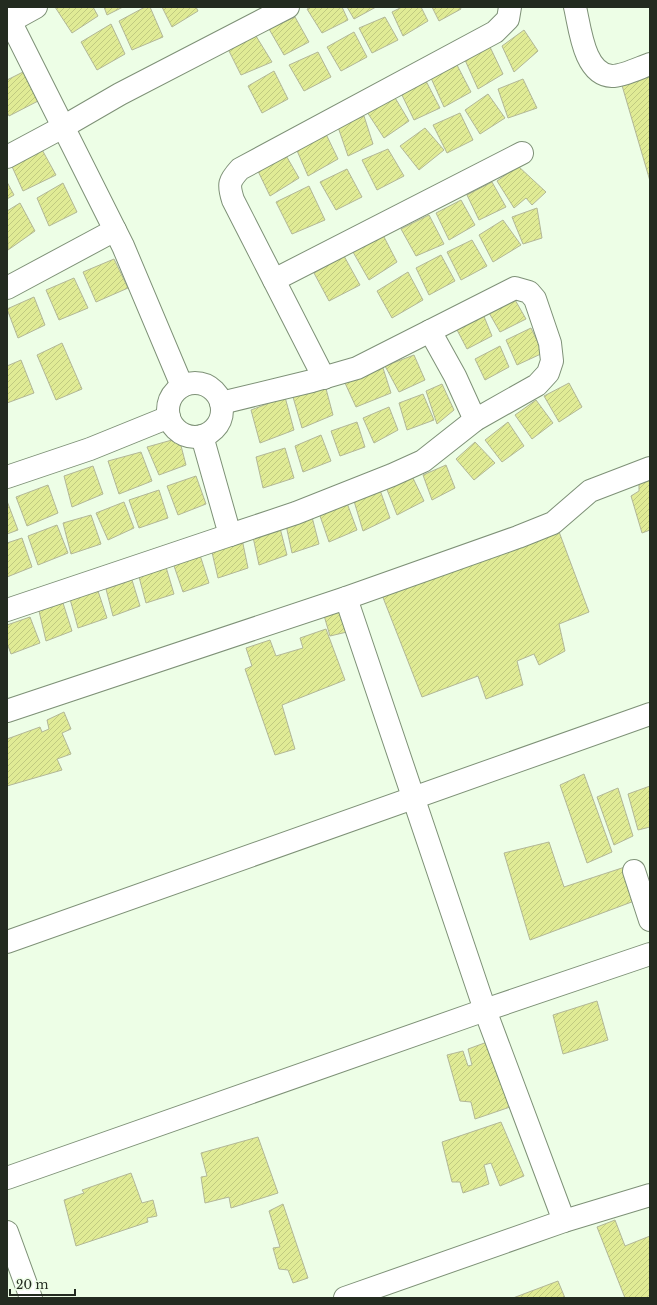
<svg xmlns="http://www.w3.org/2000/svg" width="657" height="1305" font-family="'Libre Baskerville',serif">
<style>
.building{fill:url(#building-hatch);stroke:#b2b797}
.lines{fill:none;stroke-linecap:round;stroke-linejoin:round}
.minor-casing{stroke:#7e9177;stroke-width:24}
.minor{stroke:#fff;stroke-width:22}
</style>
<defs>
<pattern id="building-hatch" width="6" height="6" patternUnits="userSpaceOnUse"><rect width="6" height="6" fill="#e0eb95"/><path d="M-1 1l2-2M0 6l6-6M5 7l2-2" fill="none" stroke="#c0ca80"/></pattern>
</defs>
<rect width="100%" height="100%" fill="#edfee6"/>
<g class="building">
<polygon points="55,7 93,7 98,16 72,33"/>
<polygon points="104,7 123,7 107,15"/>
<polygon points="145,7 150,7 163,37 132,50 119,21"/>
<polygon points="162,7 196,7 198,11 172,27"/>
<polygon points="311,7 342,7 348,20 322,33 307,9"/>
<polygon points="347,7 376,7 354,19"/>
<polygon points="402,7 421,7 428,21 403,36 392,12"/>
<polygon points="432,7 460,7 461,9 439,21"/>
<polygon points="295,17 309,42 284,55 269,29"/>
<polygon points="385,17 398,40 372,53 359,28"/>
<polygon points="111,24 125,54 97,70 81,42"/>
<polygon points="524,30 538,51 514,72 502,46"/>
<polygon points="354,32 367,57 341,71 327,47"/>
<polygon points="256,36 272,62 241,75 228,49"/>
<polygon points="490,47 503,74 478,89 465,60"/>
<polygon points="318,52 331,77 304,91 289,65"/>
<polygon points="457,65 471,92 444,107 431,78"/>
<polygon points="25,71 40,100 9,116 7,112 7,80"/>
<polygon points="274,71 288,99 262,113 248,86"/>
<polygon points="650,72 650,181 621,82"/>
<polygon points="523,79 537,108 508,118 498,89"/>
<polygon points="426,81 440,108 414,120 401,93"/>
<polygon points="488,94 505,118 480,134 465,110"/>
<polygon points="394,96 409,121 384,138 367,112"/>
<polygon points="460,113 473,140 447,153 433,125"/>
<polygon points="364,116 373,144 348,156 338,127"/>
<polygon points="425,128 444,150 419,170 400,146"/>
<polygon points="325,132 338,159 308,176 295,146"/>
<polygon points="40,146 56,175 23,191 10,162"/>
<polygon points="388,149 404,176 377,190 362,160"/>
<polygon points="284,152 299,178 270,196 256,167"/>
<polygon points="518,166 546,192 532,205 526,198 514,208 497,181"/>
<polygon points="347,169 362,197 336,210 320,182"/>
<polygon points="7,182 14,195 7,199"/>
<polygon points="492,182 506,207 479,220 467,195"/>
<polygon points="63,183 77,212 49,226 37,198"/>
<polygon points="309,186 325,220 292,234 276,202"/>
<polygon points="461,200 475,225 449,240 436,213"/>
<polygon points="20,203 35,231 8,250 7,211"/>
<polygon points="537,208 542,238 523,244 512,217"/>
<polygon points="429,215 444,244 416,256 401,229"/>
<polygon points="503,220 521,245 493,262 479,235"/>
<polygon points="383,235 397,262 369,280 353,252"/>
<polygon points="472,240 487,266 461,280 447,252"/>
<polygon points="441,255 455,281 429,295 416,268"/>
<polygon points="344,256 360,285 329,301 314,273"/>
<polygon points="114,259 128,288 96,302 83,272"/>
<polygon points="408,272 423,300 392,318 377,291"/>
<polygon points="74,278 88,308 59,320 46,290"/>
<polygon points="34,297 45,325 18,338 7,309"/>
<polygon points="514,298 526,319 500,332 488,311"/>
<polygon points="483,314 492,336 467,349 456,328"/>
<polygon points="531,328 543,353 517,365 506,340"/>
<polygon points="62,343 82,389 56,400 37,355"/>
<polygon points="500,346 509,367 485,380 475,359"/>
<polygon points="414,355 425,380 399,392 385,366"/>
<polygon points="21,360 34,393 7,403 7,366"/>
<polygon points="383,368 391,393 356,407 345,383"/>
<polygon points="569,383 582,407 559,422 544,396"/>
<polygon points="442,384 454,410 437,424 426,391"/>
<polygon points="325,385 333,415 302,428 293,397"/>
<polygon points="423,394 434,420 407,430 399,403"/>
<polygon points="285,397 294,430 260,443 251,410"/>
<polygon points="536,400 553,423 532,439 515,415"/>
<polygon points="389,407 398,430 374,443 363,418"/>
<polygon points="357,422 365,447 340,456 331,431"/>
<polygon points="508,422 524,446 502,462 485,440"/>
<polygon points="321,435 331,461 303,472 295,446"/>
<polygon points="179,438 186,465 159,475 147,447"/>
<polygon points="475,442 495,463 474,480 456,459"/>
<polygon points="285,448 294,478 263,488 256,457"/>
<polygon points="141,452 152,481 119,494 108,461"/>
<polygon points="446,465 455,488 432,500 423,475"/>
<polygon points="93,466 103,494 72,507 64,476"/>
<polygon points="196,476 206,504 178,515 167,486"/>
<polygon points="412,476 424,501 397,515 386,487"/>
<polygon points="650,480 650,530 642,533 631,496 639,491 639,483"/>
<polygon points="48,485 58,513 27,526 16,497"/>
<polygon points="159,490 168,518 139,528 129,500"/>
<polygon points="380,490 390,518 363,531 354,501"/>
<polygon points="7,501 18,530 7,534"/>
<polygon points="124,502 134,528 108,540 96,513"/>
<polygon points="347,503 357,530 329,542 319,513"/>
<polygon points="91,515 101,544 71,554 63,523"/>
<polygon points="312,517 319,544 292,553 286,525"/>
<polygon points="57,525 68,553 38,565 28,536"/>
<polygon points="280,528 287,555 259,565 253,537"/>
<polygon points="558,529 589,612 559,624 565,651 539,665 534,654 517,661 523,685 486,699 478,676 422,697 382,595"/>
<polygon points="22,538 32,567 7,577 7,543"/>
<polygon points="242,539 248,568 218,578 211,548"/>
<polygon points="200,555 209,583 183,592 173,563"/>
<polygon points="166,567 174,594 146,603 139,577"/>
<polygon points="132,580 140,606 113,616 106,589"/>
<polygon points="97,588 107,618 78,628 70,599"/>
<polygon points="63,603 72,631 46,641 39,611"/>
<polygon points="341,606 347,632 330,636 323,612"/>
<polygon points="30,617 40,643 11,654 7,643 7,625"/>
<polygon points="326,629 345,680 282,705 295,749 275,755 245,669 252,666 246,648 270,640 276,656 303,648 300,638"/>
<polygon points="64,712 71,729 62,733 71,754 57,759 62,770 7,786 7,739 40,727 42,732 49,729 47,720"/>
<polygon points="584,774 612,852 587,863 560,785"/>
<polygon points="650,786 650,827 638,830 628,794"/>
<polygon points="618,788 633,836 614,845 597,797"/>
<polygon points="549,842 564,887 628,866 637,900 530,940 504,853"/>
<polygon points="597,1001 608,1040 563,1054 553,1015"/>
<polygon points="490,1041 513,1106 475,1119 471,1102 460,1101 447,1055 463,1051 468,1066 472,1065 468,1049"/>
<polygon points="501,1122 524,1176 500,1186 491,1163 484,1165 489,1184 463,1193 460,1182 452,1182 442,1142"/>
<polygon points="258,1137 278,1193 231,1208 229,1197 205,1203 201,1177 207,1176 201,1153"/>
<polygon points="131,1173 142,1203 153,1200 157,1216 147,1218 148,1222 76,1246 64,1200 84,1193 82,1190"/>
<polygon points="283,1204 308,1278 293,1283 288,1270 279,1269 273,1248 280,1247 269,1211"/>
<polygon points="615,1220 625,1246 650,1236 650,1298 625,1298 597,1227"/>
<polygon points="558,1281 565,1298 513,1298"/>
</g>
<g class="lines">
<defs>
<g id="minor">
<path d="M575,7C580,28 584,75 612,76C623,76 639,68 650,64"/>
<polyline points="7,15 123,246 182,386"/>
<polyline points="7,23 36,7"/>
<polyline points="7,157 63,127 120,94 288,7"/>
<polyline points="274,280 522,153"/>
<polyline points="7,288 115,230"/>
<polyline points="430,331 455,376 475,420"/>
<path d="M324,378L233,200C228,184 229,181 240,169L495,32L508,19L510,7"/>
<circle cx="195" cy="410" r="27"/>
<polyline points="221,403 312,381 357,368 515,288 529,292 535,299 550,343 552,361 548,373 537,385 475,420 423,461 392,475 296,513 230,535"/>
<polyline points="7,477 90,449 169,417"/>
<polyline points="346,598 485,1010 564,1221"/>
<polyline points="7,610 230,535 202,436"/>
<polyline points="7,711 346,598 518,537 553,523 590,491 650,468"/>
<polyline points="634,871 650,920"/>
<polyline points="7,942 650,714"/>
<polyline points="7,1178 485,1010 650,954"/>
<polyline points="7,1232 31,1298"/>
<polyline points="345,1298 564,1221 650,1195"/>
</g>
</defs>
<use href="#minor" class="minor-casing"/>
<use href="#minor" class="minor"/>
</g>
<rect width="657" height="1305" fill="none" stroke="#232b20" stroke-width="16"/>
<path d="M10 1289v6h65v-6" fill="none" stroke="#232b20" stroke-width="2"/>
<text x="16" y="1289" font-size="12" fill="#232b20" stroke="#edfee6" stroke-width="3" paint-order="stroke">20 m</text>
</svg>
